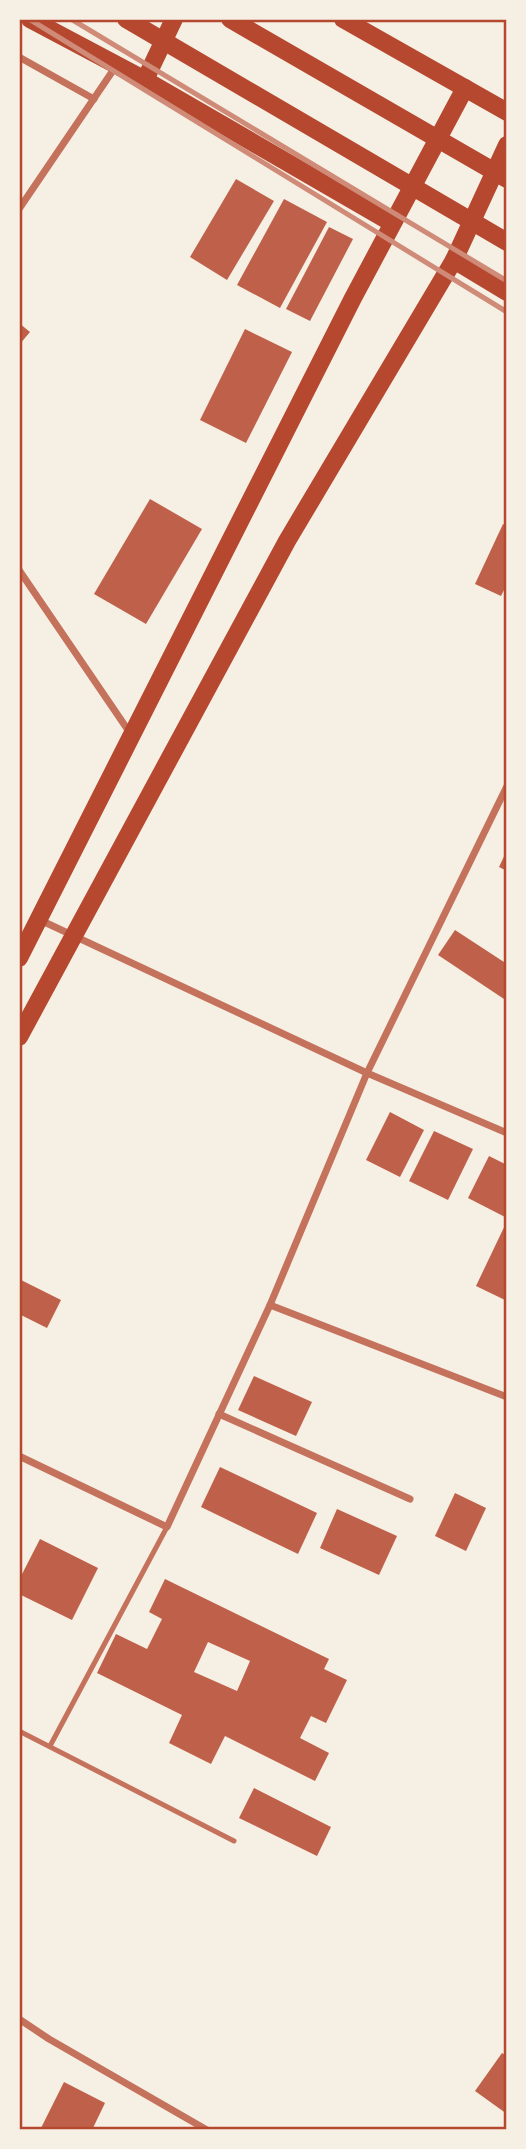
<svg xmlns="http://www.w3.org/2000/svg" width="526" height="2149" font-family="Arial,sans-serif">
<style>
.building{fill:#bf614a;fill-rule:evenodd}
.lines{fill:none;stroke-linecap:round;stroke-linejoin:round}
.service{stroke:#c5725c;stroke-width:5}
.minor{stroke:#c5725c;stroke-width:7}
.primary{stroke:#b5482f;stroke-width:18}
.rail{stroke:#cf8b77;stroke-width:5}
.neatline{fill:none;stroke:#b5482f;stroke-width:2.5}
</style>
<rect width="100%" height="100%" fill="#f6efe4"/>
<g class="building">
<polygon points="236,179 274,201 227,280 190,257"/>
<polygon points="284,199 327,222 280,308 237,285"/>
<polygon points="329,227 353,239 310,321 286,309"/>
<polygon points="19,323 30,332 19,345"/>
<polygon points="245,329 292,352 246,443 200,420"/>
<polygon points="150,499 202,529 146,624 94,594"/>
<polygon points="503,524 507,526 507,584 501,596 475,584"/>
<polygon points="507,850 507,871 499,867"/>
<polygon points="455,930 507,964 507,1001 438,955"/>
<polygon points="390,1112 424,1130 400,1177 366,1160"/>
<polygon points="434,1131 473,1149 448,1200 409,1181"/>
<polygon points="489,1156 507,1165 507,1218 468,1198"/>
<polygon points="507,1221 507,1301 476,1286"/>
<polygon points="19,1279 61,1300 47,1328 19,1314"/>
<polygon points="254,1376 312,1402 296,1436 238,1410"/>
<polygon points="220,1467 317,1513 298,1554 201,1507"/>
<polygon points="455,1493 486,1508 466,1551 435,1536"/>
<polygon points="337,1509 397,1536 379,1575 320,1548"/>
<polygon points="40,1539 98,1568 72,1620 19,1594 19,1580"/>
<path d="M165,1579L329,1659L324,1669L347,1680L326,1723L311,1716L300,1738L329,1753L315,1781L225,1736L211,1764L169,1743L182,1715L97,1673L116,1634L147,1649L162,1619L149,1612ZM208,1642L250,1661L237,1691L194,1672Z"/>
<polygon points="254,1788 331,1827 317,1856 239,1818"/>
<polygon points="502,2053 507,2056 507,2114 475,2091"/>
<polygon points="64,2082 105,2103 92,2130 40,2130"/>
</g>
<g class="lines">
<g class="service">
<polyline points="19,1731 234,1841"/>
<polyline points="50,1746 167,1527"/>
</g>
<g class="minor">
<polyline points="19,57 94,99"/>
<polyline points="19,209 116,66"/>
<polyline points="19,570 130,733"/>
<polyline points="40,920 367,1073 507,1133"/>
<polyline points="270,1305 507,1397"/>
<polyline points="219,1414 410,1499"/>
<polyline points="19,1456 167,1527 270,1305 367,1073 507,786"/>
<polyline points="19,2019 49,2039 207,2130"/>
</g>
<g class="primary">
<polyline points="30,19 145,80 392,223"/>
<polyline points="126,19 507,242"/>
<polyline points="230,19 507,179"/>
<polyline points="343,19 507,112"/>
<polyline points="145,80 174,19"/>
<polyline points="454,260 507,292"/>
<polyline points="19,958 353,298 465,88"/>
<polyline points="19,1037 287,541 454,260 507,145"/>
</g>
<g class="rail">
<polyline points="29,19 507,312"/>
<polyline points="71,19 507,281"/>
</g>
</g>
<rect width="526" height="2149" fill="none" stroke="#f6efe4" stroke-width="42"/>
<rect x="21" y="21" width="484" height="2107" class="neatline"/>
</svg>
